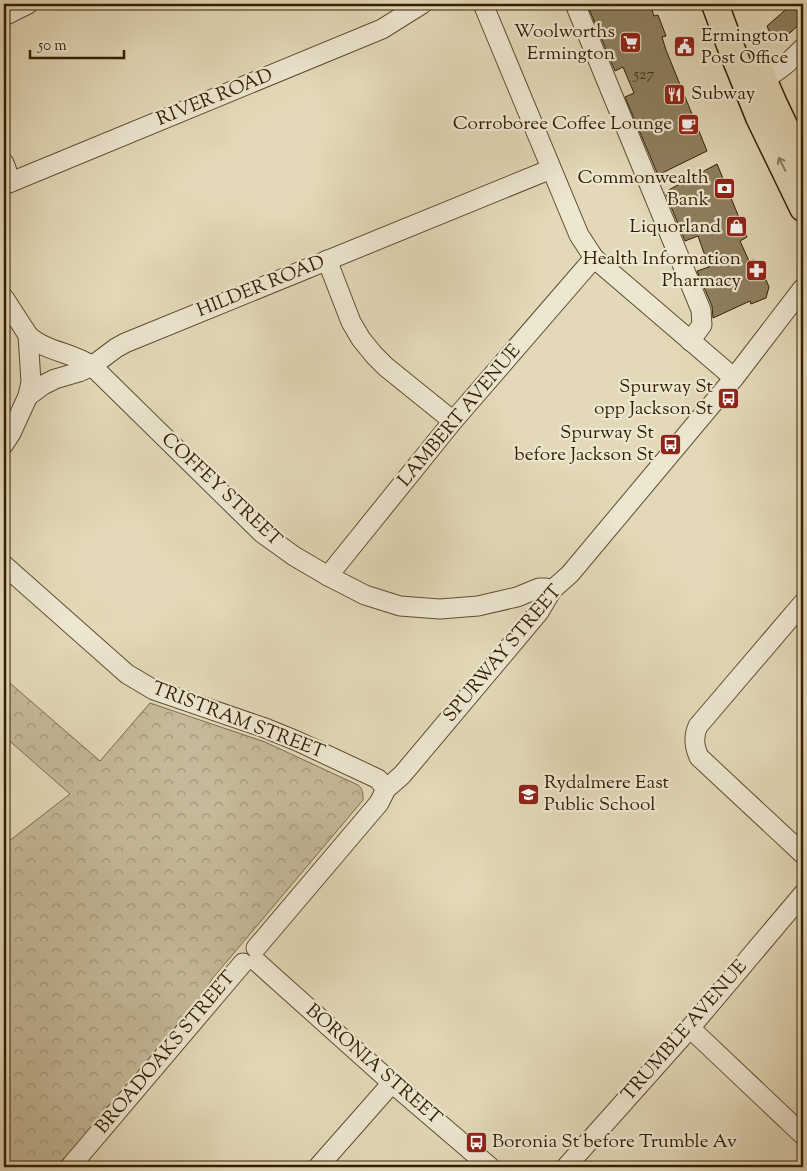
<svg xmlns="http://www.w3.org/2000/svg" width="807" height="1171" font-family="'Sorts Mill Goudy',serif">
<style>
.forest{fill:url(#forest-crowns);stroke:#7c6c4d}
.building{fill:#8e8060;stroke:#321f01}
.lines{fill:none;stroke-linecap:round;stroke-linejoin:round}
.minor-casing{stroke:#5e4e2f;stroke-width:21}
.highway-casing{stroke:#321f01;stroke-width:29}
.minor{stroke:#ede6d1;stroke-width:19}
.highway{stroke:#e3d9b8;stroke-width:26}
.oneway{stroke:#8a7c5c}
.labels{text-anchor:middle;dominant-baseline:central;stroke-width:4.5;stroke-linejoin:round;paint-order:stroke}
.number-label{font-size:16px;fill:#493719}
.poi-label{font-size:19px;fill:#321f01;stroke:#ede6d1;text-anchor:end}
.street-label{font-size:19px;fill:#321f01;stroke:#ede6d1}
</style>
<defs>
<pattern id="forest-crowns" width="20" height="18" patternUnits="userSpaceOnUse" patternTransform="scale(1.25)"><rect width="20" height="18" fill="#c5b999"/><path d="M2 6a3 3 0 1 1 6 0M12 15a3 3 0 1 1 6 0" fill="none" stroke="#a1967a"/></pattern>
</defs>
<rect width="100%" height="100%" fill="#e3d9b8"/>
<filter id="stains"><feTurbulence type="fractalNoise" baseFrequency=".004" numOctaves="4"/><feColorMatrix values="0 0 0 0 .2 0 0 0 0 .09 0 0 0 0 .02 0 0 0 .5 -.17"/></filter>
<radialGradient id="worn" r=".72"><stop offset=".6" stop-color="#630" stop-opacity="0"/><stop offset="1" stop-color="#630" stop-opacity=".3"/></radialGradient>
<path class="forest" d="M4,678L100,761L150,703L265,742L358,785C363,789 363,794 363,800L212,979L199,1002L76,1148L54,1167H4V899C6,889 7,879 7,869C6,861 4,853 4,845L70,794L4,736Z"/>
<g class="building">
<polygon points="587,4 650,4 654,16 658,15 666,36 662,37 666,50 707,151 658,175 625,97 634,93 623,67 615,71"/>
<polygon points="792,4 803,4 803,21 780,42 769,31 767,26"/>
<polygon points="717,164 747,237 740,241 749,261 754,260 759,263 769,287 766,298 751,304 750,301 713,318 712,306 697,271 709,267 698,236 685,241 665,192"/>
</g>
<g class="lines">
<defs>
<g id="minor">
<polyline points="483,4 579,235 594,258 734,378"/>
<polyline points="575,4 701,310 702,325 690,341"/>
<polyline points="4,16 28,4"/>
<path d="M763,79C779,72 790,61 803,48"/>
<polyline points="4,163 11,182"/>
<polyline points="4,185 382,29 422,4"/>
<polyline points="327,260 351,322 361,339 374,355 386,367 453,421"/>
<polyline points="4,298 28,335 31,382 28,396"/>
<path d="M28,335C45,352 73,352 92,366L262,533L294,556L328,576L365,595L400,606L440,609L478,606L517,597L539,588H546L552,590"/>
<polyline points="4,444 11,433 28,396 43,385 55,379 79,372 92,366 116,348 125,343 551,169"/>
<polyline points="4,565 127,674 154,690 265,728 297,741 378,779 386,789"/>
<polyline points="328,576 453,421 594,258"/>
<path d="M803,603L698,726C693,737 694,746 699,757L803,854"/>
<polyline points="256,948 379,803 386,789 402,775 539,612 552,590 570,574 734,378 803,288"/>
<polyline points="257,962 392,1083 490,1167"/>
<polyline points="690,1028 803,1135"/>
<polyline points="70,1167 243,963"/>
<polyline points="318,1167 392,1083"/>
<polyline points="566,1167 690,1028 803,894"/>
</g>
<g id="highway">
<polyline points="715,4 730,45 759,117 803,208"/>
<polyline points="760,72 773,102 803,165"/>
</g>
</defs>
<use href="#minor" class="minor-casing"/>
<use href="#highway" class="highway-casing"/>
<use href="#minor" class="minor"/>
<use href="#highway" class="highway"/>
</g>
<defs><path id="oneway-shaft" d="M-6 0H5M1.5-3L5.5 0L1.5 3" fill="none" stroke-width="1.6" stroke-linecap="round" stroke-linejoin="round" transform="scale(1.25)"/></defs>
<use class="oneway" href="#oneway-shaft" transform="translate(782 164) rotate(-117)"/>
<defs>
<symbol id="supermarket-square" viewBox="-11 -11 22 22"><rect x="-9" y="-9" width="18" height="18" rx="4" fill="#8f2418" stroke="#ede6d1"/><path d="M-6-5.5h2.5l.6 2H6L4.5 2H-2.5L-4.4-4H-6ZM-1.5 3.2a1.3 1.3 0 1 0 .1 0ZM3 3.2a1.3 1.3 0 1 0 .1 0Z" fill="#fff"/></symbol>
<symbol id="civic-square" viewBox="-11 -11 22 22"><rect x="-9" y="-9" width="18" height="18" rx="4" fill="#8f2418" stroke="#ede6d1"/><path d="M-.6-6.5H3V-4.5H.6V-3L4-1V1h2V6H-6V1h2V-1L-.6-3ZM-1.2 2.5V6h2.4V2.5Z" fill="#fff"/></symbol>
<symbol id="restaurant-square" viewBox="-11 -11 22 22"><rect x="-9" y="-9" width="18" height="18" rx="4" fill="#8f2418" stroke="#ede6d1"/><path d="M-5-6h1v4h1v-4h1v4h1v-4h1v5L-1.5 .5V6h-2V.5L-5-1ZM5-6V6H3V1.5H1.5Q1.5-4 5-6Z" fill="#fff"/></symbol>
<symbol id="cafe-square" viewBox="-11 -11 22 22"><rect x="-9" y="-9" width="18" height="18" rx="4" fill="#8f2418" stroke="#ede6d1"/><path d="M-5.5-4.5H6V0H3Q3 3.5 0 3.5H-2.5Q-5.5 3.5-5.5 0ZM3-3.2v2h1.7v-2ZM-6 4.5H4V6H-6Z" fill="#fff"/></symbol>
<symbol id="bank-square" viewBox="-11 -11 22 22"><rect x="-9" y="-9" width="18" height="18" rx="4" fill="#8f2418" stroke="#ede6d1"/><path d="M-6-4H6V4H-6ZM0-2.3a2.3 2.3 0 1 0 0 4.6a2.3 2.3 0 1 0 0-4.6Z" fill="#fff"/></symbol>
<symbol id="shop-square" viewBox="-11 -11 22 22"><rect x="-9" y="-9" width="18" height="18" rx="4" fill="#8f2418" stroke="#ede6d1"/><path d="M-5-2.5h2.3a2.7 3.5 0 0 1 5.4 0H5L5.5 6h-11ZM-1.5-2.5h3a1.5 2.3 0 0 0-3 0Z" fill="#fff"/></symbol>
<symbol id="pharmacy-square" viewBox="-11 -11 22 22"><rect x="-9" y="-9" width="18" height="18" rx="4" fill="#8f2418" stroke="#ede6d1"/><path d="M-2-6h4v4h4v4h-4v4h-4v-4h-4v-4h4Z" fill="#fff"/></symbol>
<symbol id="bus-square" viewBox="-11 -11 22 22"><rect x="-9" y="-9" width="18" height="18" rx="4" fill="#8f2418" stroke="#ede6d1"/><path d="M-5-6H5V4H4V6H2V4H-2V6H-4V4H-5ZM-3.5-4V0h7V-4ZM-3.5 1.2v1.5H-2V1.2ZM2 1.2v1.5H3.5V1.2Z" fill="#fff"/></symbol>
<symbol id="school-square" viewBox="-11 -11 22 22"><rect x="-9" y="-9" width="18" height="18" rx="4" fill="#8f2418" stroke="#ede6d1"/><path d="M0-5L7-2L0 1L-7-2ZM-4 1L0 2.5L4 1V4Q0 6-4 4Z" fill="#fff"/></symbol>
</defs>
<g fill-rule="evenodd">
<use href="#supermarket-square" x="618" y="30" width="25" height="25"/>
<use href="#civic-square" x="672" y="34" width="25" height="25"/>
<use href="#restaurant-square" x="662" y="82" width="25" height="25"/>
<use href="#cafe-square" x="676" y="112" width="25" height="25"/>
<use href="#bank-square" x="712" y="176" width="25" height="25"/>
<use href="#shop-square" x="724" y="214" width="25" height="25"/>
<use href="#pharmacy-square" x="744" y="258" width="25" height="25"/>
<use href="#bus-square" x="716" y="386" width="25" height="25"/>
<use href="#bus-square" x="658" y="432" width="25" height="25"/>
<use href="#school-square" x="516" y="782" width="25" height="25"/>
<use href="#bus-square" x="464" y="1130" width="25" height="25"/>
</g>
<g class="labels">
<g class="number-label">
<text x="644" y="75">527</text>
</g>
<g class="poi-label">
<text x="615" y="32">Woolworths<tspan x="615" dy="22">Ermington</tspan></text>
<text x="701" y="36" text-anchor="start">Ermington<tspan x="701" dy="22">Post Office</tspan></text>
<text x="691" y="94" text-anchor="start">Subway</text>
<text x="672" y="124">Corroboree Coffee Lounge</text>
<text x="709" y="178">Commonwealth<tspan x="709" dy="22">Bank</tspan></text>
<text x="721" y="227">Liquorland</text>
<text x="741" y="259">Health Information<tspan x="741" dy="22">Pharmacy</tspan></text>
<text x="713" y="387">Spurway St<tspan x="713" dy="22">opp Jackson St</tspan></text>
<text x="654" y="433">Spurway St<tspan x="654" dy="22">before Jackson St</tspan></text>
<text x="544" y="783" text-anchor="start">Rydalmere East<tspan x="544" dy="22">Public School</tspan></text>
<text x="492" y="1142" text-anchor="start">Boronia St before Trumble Av</text>
</g>
<g class="street-label">
<text transform="translate(215 98) rotate(-22)">RIVER ROAD</text>
<text transform="translate(261 287) rotate(-22)">HILDER ROAD</text>
<text transform="translate(460 416) rotate(-50)">LAMBERT AVENUE</text>
<text transform="translate(221 490) rotate(43)">COFFEY STREET</text>
<text transform="translate(503 654) rotate(-50)">SPURWAY STREET</text>
<text transform="translate(238 721) rotate(21)">TRISTRAM STREET</text>
<text transform="translate(685 1031) rotate(-49)">TRUMBLE AVENUE</text>
<text transform="translate(166 1053) rotate(-50)">BROADOAKS STREET</text>
<text transform="translate(373 1065) rotate(41)">BORONIA STREET</text>
</g>
</g>
<rect width="807" height="1171" fill="none" stroke="#e3d9b8" stroke-width="20"/>
<rect x="5" y="5" width="797" height="1161" fill="none" stroke="#321f01" stroke-width="2.5"/>
<rect x="10" y="10" width="787" height="1151" fill="none" stroke="#321f01"/>
<path d="M30 50v8h94v-8" fill="none" stroke="#321f01" stroke-width="2.5"/>
<text x="38" y="50" font-size="15" fill="#321f01" stroke="#ede6d1" stroke-width="4" paint-order="stroke">50 m</text>
<rect width="100%" height="100%" filter="url(#stains)"/>
<rect width="100%" height="100%" fill="url(#worn)"/>
</svg>
